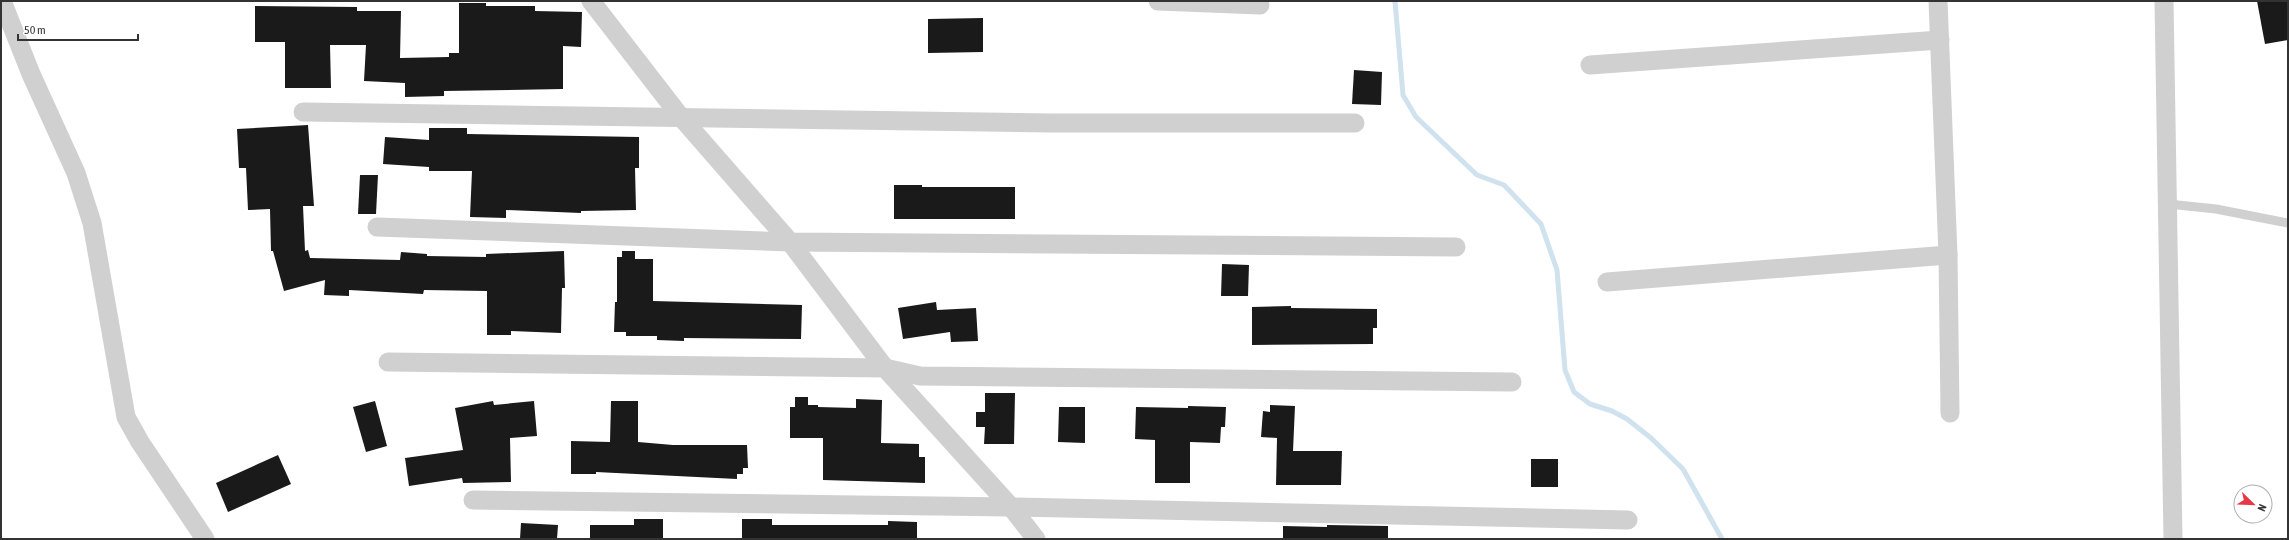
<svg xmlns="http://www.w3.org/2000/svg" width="2289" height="540" font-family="'Asap Condensed',sans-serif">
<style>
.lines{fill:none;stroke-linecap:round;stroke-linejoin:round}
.stream{stroke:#cfe2ee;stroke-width:5}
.building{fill:#1a1a1a}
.lane{stroke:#d0d0d0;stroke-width:9}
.street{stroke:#d0d0d0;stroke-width:19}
</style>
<rect width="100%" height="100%" fill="#fff"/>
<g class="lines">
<polyline class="stream" points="1395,1 1403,95 1416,117 1477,175 1504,185 1541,224 1557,270 1565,370 1574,392 1590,404 1612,411 1627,419 1651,438 1683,469 1722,539"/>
</g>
<g class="building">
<polygon points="2257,1 2288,1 2288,40 2265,44"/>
<polygon points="459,3 486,3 486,6 535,6 535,11 582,12 581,47 563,46 563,89 444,91 444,96 405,97 405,83 364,81 366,45 330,45 331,88 285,88 285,42 255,42 255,6 357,7 357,11 401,11 400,58 449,57 449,53 459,53"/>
<polygon points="983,18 983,52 928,53 928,19"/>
<polygon points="1354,70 1382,72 1381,105 1352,104"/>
<polygon points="308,125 314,206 303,206 305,251 308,250 310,258 400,260 401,252 427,254 427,256 486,257 486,254 564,251 565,288 562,288 561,333 511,331 511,335 487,335 487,291 424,290 423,294 349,290 349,296 324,295 325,280 284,291 273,251 271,251 270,209 248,210 246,168 239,168 237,129"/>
<polygon points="429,128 467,128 467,134 639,137 639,168 635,168 636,210 581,211 581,213 506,210 506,218 470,217 472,171 429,171 429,167 383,164 385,137 429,140"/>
<polygon points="360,175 378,175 376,214 358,214"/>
<polygon points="894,185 922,185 922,187 1015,187 1015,219 894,219"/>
<polygon points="622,251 635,251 635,259 653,259 653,301 802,305 801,339 684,338 684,341 657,340 657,336 626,336 626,332 614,332 615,302 617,302 617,257 622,257"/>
<polygon points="1222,264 1249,265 1248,296 1221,296"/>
<polygon points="936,302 937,310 976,308 978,341 951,342 950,332 903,339 898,308"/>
<polygon points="1291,306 1291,308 1377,309 1377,328 1373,328 1373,344 1252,345 1252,307"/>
<polygon points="985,393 1015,393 1014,444 984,444 985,427 976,427 976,412 985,412"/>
<polygon points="795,397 808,397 808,405 818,405 818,407 856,408 856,399 882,400 881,443 919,444 919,457 925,457 925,483 823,480 823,438 790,438 790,407 795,407"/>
<polygon points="375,401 387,446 366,452 353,407"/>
<polygon points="493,401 494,405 534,401 537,436 510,438 511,482 463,483 462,478 409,486 405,458 463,450 455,408"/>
<polygon points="611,401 638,401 638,442 673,445 747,445 748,468 743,468 743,474 737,474 737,479 596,472 596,474 571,474 571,441 610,442"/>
<polygon points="1270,405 1295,406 1293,451 1342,451 1341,485 1276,485 1277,438 1261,437 1263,411 1270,412"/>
<polygon points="1188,406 1226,407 1225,427 1221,427 1220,443 1190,442 1190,483 1155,483 1155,440 1135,439 1136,407 1188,408"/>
<polygon points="1059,407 1085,407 1085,443 1058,442"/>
<polygon points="278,455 291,484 228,512 216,483"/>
<rect x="1531" y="459" width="27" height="28"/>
<polygon points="634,519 663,519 663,539 590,539 590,525 634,525"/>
<polygon points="742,519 772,519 772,525 888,525 888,521 917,522 917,539 742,539"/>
<polygon points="521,523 558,525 557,539 520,539"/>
<polygon points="1327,525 1388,526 1388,539 1283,539 1283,526 1327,527"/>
</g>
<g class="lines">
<polyline class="lane" points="2168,204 2216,209 2288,223"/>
<g class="street">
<polyline points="2,1 31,74 76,173 92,223 126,417 140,442 205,539"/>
<polyline points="591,1 680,116 790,242 885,368 1011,507 1036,539"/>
<polyline points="1158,1 1260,5"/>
<polyline points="1938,1 1948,255 1950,413"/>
<polyline points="2164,1 2173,539"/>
<polyline points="1590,65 1940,40"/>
<polyline points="303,112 1052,123 1355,123"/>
<polyline points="377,227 790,242 1456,247"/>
<polyline points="1607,282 1948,255"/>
<polyline points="388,362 885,368 920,376 1512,382"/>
<polyline points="473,500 1011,507 1628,520"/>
</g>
</g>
<rect width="2289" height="540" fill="none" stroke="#333333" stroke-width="4"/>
<g transform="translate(2253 504) rotate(113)"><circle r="19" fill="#ffffff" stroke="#adadad"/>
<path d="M0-3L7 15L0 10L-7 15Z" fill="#e63946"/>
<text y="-6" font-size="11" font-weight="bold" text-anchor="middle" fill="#333333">N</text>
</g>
<path d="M18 34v6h120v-6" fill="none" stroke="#333333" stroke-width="2"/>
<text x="24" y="34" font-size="12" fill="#333333" stroke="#ffffff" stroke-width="3" paint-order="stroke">50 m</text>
</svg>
